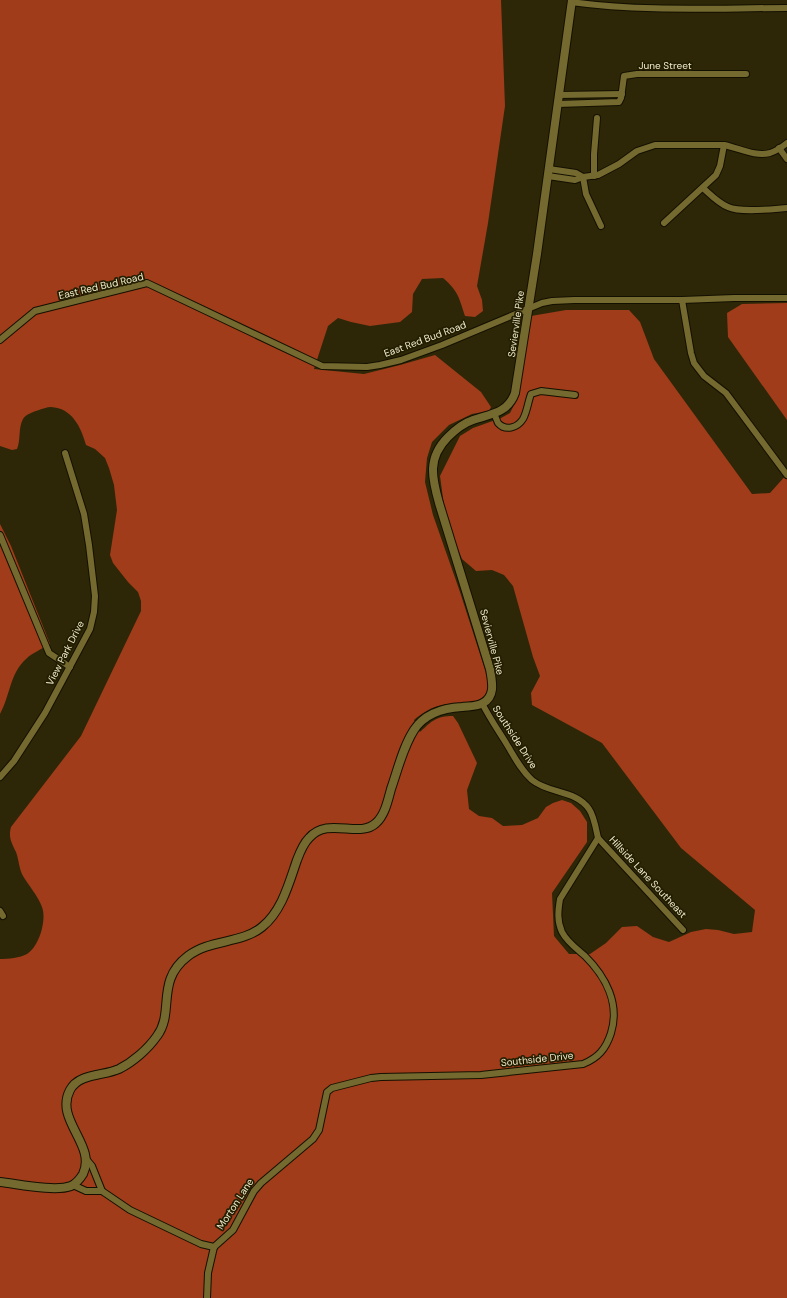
<svg xmlns="http://www.w3.org/2000/svg" width="787" height="1298" font-family="'DM Sans',sans-serif">
<style>
.forest{fill:#a03c19}
.lines{fill:none;stroke-linecap:round;stroke-linejoin:round}
.minor-casing{stroke:#141001;stroke-width:8}
.tertiary-casing{stroke:#141001;stroke-width:10}
.minor{stroke:#74692e;stroke-width:6}
.tertiary{stroke:#74692e;stroke-width:8}
.labels{text-anchor:middle;dominant-baseline:central;stroke-width:3.5;stroke-linejoin:round;paint-order:stroke}
.street-label{font-size:10px;fill:#f0eacc;stroke:#241e00}
</style>
<rect width="100%" height="100%" fill="#2d2708"/>
<g class="forest">
<path d="M0,0H501L505,106L488,223L477,286L482,300L483,311L475,317L465,316C459,297 458,291 443,278L422,279L413,294L412,312L400,322L370,326L351,322L338,318L328,326L314,369L364,374L400,365L435,355L481,392L491,407L489,411L472,414L449,425L432,442L427,458L425,482L433,515L460,592L487,676C494,711 460,699 438,706C428,709 421,714 414,720L420,732C432,721 436,716 453,716L458,723L477,763L467,790L469,809L479,816L492,818L503,826L522,825L538,818L546,807L553,803L562,800L571,803L580,811L587,822V842L552,893L554,936L569,954H590L606,943L622,927L637,926L653,937L669,942L691,932L706,929L718,930L734,934L752,932L755,910L681,848L602,743L532,705L531,693L540,676L533,657L513,586L504,575L492,570L476,571L462,559L446,520L440,476L460,436L473,428L501,418L510,413L519,395L531,316L566,310H629L640,322L654,359L752,494L770,493L787,474V1298H0V959C8,959 20,958 27,954C39,947 47,920 42,907C38,896 29,886 23,876C19,869 19,860 16,852C12,843 8,838 11,827L81,736L141,611V601L138,592L128,582L113,563L110,555L117,510L114,485L109,468L105,458L95,449L86,445C81,427 72,408 51,407C47,407 42,409 39,410C33,412 26,414 23,419C18,428 21,440 17,449L12,450L0,446Z"/>
<polygon points="787,303 787,420 728,337 727,313 742,304"/>
<path d="M0,524L11,546L50,644C42,649 32,653 26,659C10,673 10,696 0,714Z"/>
</g>
<g class="lines">
<defs>
<g id="minor">
<path d="M571,2C643,12 715,8 787,8"/>
<polyline points="559,95 622,94"/>
<polyline points="558,104 619,102 621,98 624,76 637,74 746,74"/>
<polyline points="779,148 787,159"/>
<polyline points="549,169 576,173 583,177"/>
<path d="M548,176L575,180L583,177L598,175L619,164L637,151L655,145H724C739,148 755,157 770,153C776,151 782,147 787,143"/>
<polyline points="594,176 594,154 597,118"/>
<polyline points="583,177 586,194 601,226"/>
<path d="M703,188C711,195 718,203 728,207C741,213 772,209 787,208"/>
<polyline points="664,223 716,175 720,166 724,145"/>
<polyline points="682,300 691,353 694,363 704,376 726,393 787,475"/>
<polyline points="0,340 35,311 147,283 322,366 367,367 380,365 401,360 442,345 542,303 552,301 574,300 682,300 734,298 787,298"/>
<path d="M494,414C496,417 497,421 498,423C506,432 518,427 523,419C527,412 528,402 531,394L541,391L575,395"/>
<polyline points="0,535 49,653 70,667"/>
<polyline points="0,777 14,761 45,713 90,629 94,612 95,596 89,545 84,514 65,453"/>
<polyline points="598,838 683,930"/>
<polyline points="0,911 3,916"/>
<polyline points="87,1160 92,1166 102,1191"/>
<polyline points="73,1185 86,1191 102,1191 130,1210 201,1244 214,1247"/>
<path d="M214,1247L233,1230L254,1191L261,1183L313,1139L319,1130L327,1092L332,1088L371,1078L381,1077L481,1075L583,1064C598,1058 606,1049 611,1033C620,1004 606,977 585,956C577,949 567,942 562,932C557,921 558,911 560,899L598,838C596,829 594,816 589,809C576,790 549,794 532,780C522,771 516,760 509,748C500,733 490,719 482,703"/>
<polyline points="207,1298 208,1273 214,1247"/>
</g>
<path id="tertiary" d="M0,1182C18,1184 55,1192 71,1186C77,1183 80,1179 83,1174C97,1145 54,1120 70,1090C79,1073 104,1076 119,1069C133,1062 148,1049 157,1036C175,1012 155,981 188,956C210,939 241,944 262,927C282,911 289,883 297,860C300,852 303,844 309,838C328,816 359,839 376,823C385,815 388,800 391,789C398,769 403,747 414,730C425,713 444,708 462,707C468,706 477,707 483,703C496,696 492,681 490,669L439,503C432,478 427,458 448,437C455,430 464,423 473,420C491,414 508,413 515,393L537,254L572,0"/>
</defs>
<use href="#minor" class="minor-casing"/>
<use href="#tertiary" class="tertiary-casing"/>
<use href="#minor" class="minor"/>
<use href="#tertiary" class="tertiary"/>
</g>
<g class="labels">
<g class="street-label">
<text x="665" y="65">June Street</text>
<text transform="translate(101 286) rotate(-13)">East Red Bud Road</text>
<text transform="translate(516 324) rotate(-82)">Sevierville Pike</text>
<text transform="translate(425 339) rotate(-20)">East Red Bud Road</text>
<text transform="translate(492 642) rotate(75)">Sevierville Pike</text>
<text transform="translate(65 653) rotate(-63)">View Park Drive</text>
<text transform="translate(515 737) rotate(57)">Southside Drive</text>
<text transform="translate(648 877) rotate(47)">Hillside Lane Southeast</text>
<text transform="translate(537 1059) rotate(-6)">Southside Drive</text>
<text transform="translate(235 1204) rotate(-57)">Morton Lane</text>
</g>
</g>
</svg>
